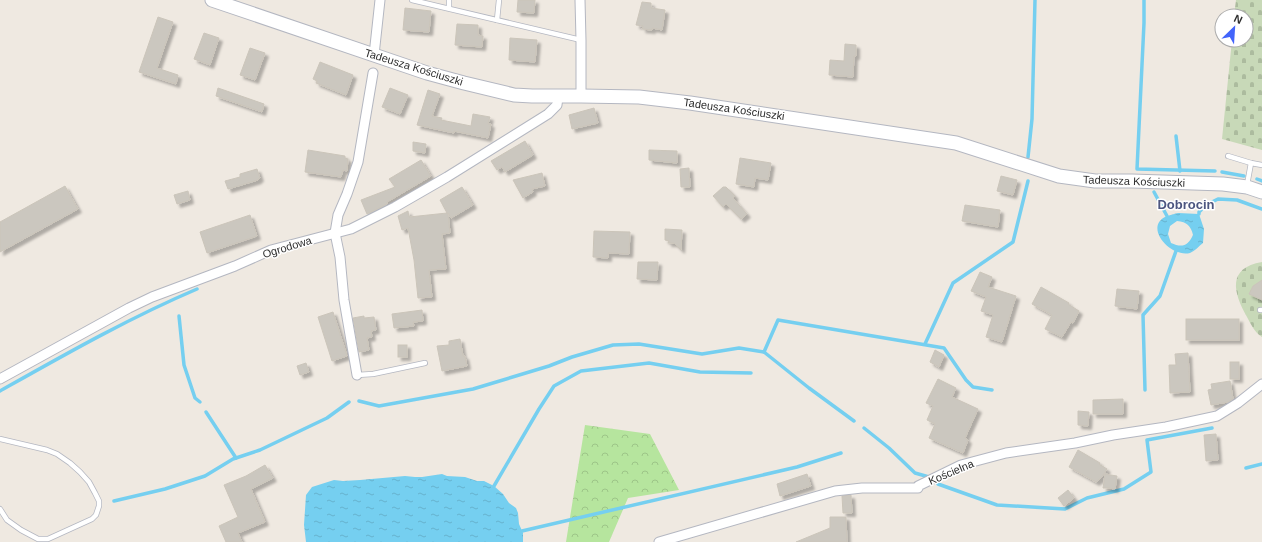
<svg xmlns="http://www.w3.org/2000/svg" width="1262" height="542" font-family="Helvetica,sans-serif">
<style>
.forest{fill:url(#forest-crowns)}
.cemetery{fill:url(#cemetery-stones)}
.water{fill:url(#water-ripples);fill-rule:evenodd}
.lines{fill:none;stroke-linecap:round;stroke-linejoin:round}
.stream{stroke:#75cff0;stroke-width:3.5}
.building{fill:#cbc7bf;stroke:#cbc5ba;filter:url(#shadow)}
.lane-casing{stroke:#b4b7c1;stroke-width:6}
.street-casing{stroke:#b4b7c1;stroke-width:11}
.secondary-casing{stroke:#b4b7c1;stroke-width:15}
.lane{stroke:#fff;stroke-width:4.5}
.street{stroke:#fff;stroke-width:9}
.secondary{stroke:#fff;stroke-width:13}
.labels{text-anchor:middle;dominant-baseline:central;stroke-width:3;stroke-linejoin:round;paint-order:stroke}
.street-label{font-size:11px;fill:#2e2e2e;stroke:#fff}
.quarter-label{font-size:13px;font-weight:bold;fill:#4d5680;stroke:#fff}
</style>
<defs>
<pattern id="forest-crowns" width="20" height="18" patternUnits="userSpaceOnUse"><rect width="20" height="18" fill="#b6e59e"/><path d="M2 6a3 3 0 1 1 6 0M12 15a3 3 0 1 1 6 0" fill="none" stroke="#9dc588"/></pattern>
<pattern id="cemetery-stones" width="16" height="16" patternUnits="userSpaceOnUse"><rect width="16" height="16" fill="#c8d9b8"/><path d="M2 7V4a2 2 0 0 1 4 0v3zM10 15v-3a2 2 0 0 1 4 0v3z" fill="#acbb9e"/></pattern>
<pattern id="water-ripples" width="26" height="14" patternUnits="userSpaceOnUse"><rect width="26" height="14" fill="#75cff0"/><path d="M2 4q2-2 4 0t4 0M15 11q2-2 4 0t4 0" fill="none" stroke="#66b2ce"/></pattern>
<filter id="shadow"><feDropShadow dx="3.5" dy="3.5" stdDeviation="1" flood-color="#0004"/></filter>
</defs>
<rect width="100%" height="100%" fill="#efe9e1"/>
<polygon class="forest" points="585,425 650,434 679,490 628,498 609,542 566,542"/>
<g class="cemetery">
<polygon points="1236,0 1262,0 1262,150 1222,139 1232,40 1246,40 1246,16 1234,16"/>
<path d="M1262,262V337C1254,332 1251,324 1247,317C1233,292 1227,268 1262,262Z"/>
</g>
<g class="water">
<path d="M1178,213L1199,214L1204,229L1203,243C1199,246 1195,251 1190,253C1171,258 1144,228 1165,217C1169,215 1174,214 1178,213ZM1177,221C1187,222 1191,226 1193,235C1188,246 1182,248 1171,243L1168,234L1170,226Z"/>
<polygon points="442,474 447,476 465,477 477,481 484,481 494,486 503,494 509,503 516,508 518,513 519,524 523,533 523,542 306,542 304,525 306,495 312,487 334,480 343,481 360,480 405,476 415,477 422,477"/>
</g>
<g class="lines">
<g class="stream">
<polyline points="1144,0 1144,23 1137,169 1215,171"/>
<polyline points="1176,136 1180,171"/>
<polyline points="1028,157 1032,119 1035,0"/>
<polyline points="1222,172 1244,176"/>
<polyline points="1257,179 1262,181"/>
<polyline points="1154,192 1167,216"/>
<polyline points="1199,214 1199,212 1206,205 1218,199 1237,200 1262,209"/>
<polyline points="179,316 184,365 195,398 200,402"/>
<polyline points="925,344 953,283 1013,242 1028,181"/>
<polyline points="764,352 778,320 944,348 966,380 973,387 992,390"/>
<polyline points="1145,390 1143,315 1160,296 1176,251"/>
<path d="M0,391C64,355 129,318 197,289"/>
<polyline points="359,401 379,406 473,389 549,366 572,357 613,345 639,344 702,354 739,348 764,352 809,388 854,421"/>
<polyline points="206,412 236,458"/>
<polyline points="864,428 889,448 915,473 929,477"/>
<polyline points="1246,468 1262,464"/>
<polyline points="938,484 997,505 1065,509 1087,498 1124,489 1151,472 1147,440 1212,428"/>
<polyline points="494,486 539,409 554,386 581,371 649,363 700,372 751,373"/>
<polyline points="114,501 165,489 205,476 233,459 260,450 327,418 349,402"/>
<polyline points="522,531 797,467 841,453"/>
</g>
</g>
<g class="building">
<polygon points="518,0 535,0 534,13 517,12"/>
<polygon points="642,2 651,3 651,8 665,10 662,30 652,28 652,30 642,29 643,26 636,25"/>
<polygon points="405,8 431,11 429,32 403,30"/>
<polygon points="158,17 173,22 157,68 178,75 176,84 139,72"/>
<polygon points="457,24 478,25 478,35 483,36 482,47 455,45"/>
<polygon points="204,33 219,38 210,65 194,59"/>
<polygon points="510,38 537,40 535,62 509,60"/>
<polygon points="845,44 856,45 856,56 854,56 853,77 829,75 830,60 844,61"/>
<polygon points="250,48 265,53 255,80 240,75"/>
<polygon points="320,62 353,75 346,95 316,83 317,81 313,79"/>
<polygon points="218,88 264,104 262,112 216,96"/>
<polygon points="390,88 408,95 400,114 382,107"/>
<polygon points="428,90 440,94 432,116 442,118 441,120 471,126 473,114 490,117 488,124 491,124 488,138 454,131 454,133 417,125"/>
<polygon points="594,108 598,123 572,129 569,115"/>
<polygon points="525,141 533,155 505,172 502,167 497,170 491,161"/>
<polygon points="413,142 426,144 425,153 413,151"/>
<polygon points="308,150 345,156 345,158 348,159 347,171 343,170 341,177 305,172"/>
<polygon points="649,150 677,151 677,163 649,160"/>
<polygon points="740,158 771,163 768,180 755,178 754,187 736,184"/>
<polygon points="421,160 431,176 387,202 387,204 367,214 361,200 395,187 389,179"/>
<polygon points="689,168 690,187 681,187 680,169"/>
<polygon points="257,169 260,178 258,179 258,180 228,189 225,181 240,177 240,174"/>
<polygon points="542,173 545,186 532,189 533,192 523,198 513,180"/>
<polygon points="1001,176 1017,180 1013,195 997,191"/>
<polygon points="65,186 78,209 0,252 0,222"/>
<polygon points="462,187 473,205 451,218 448,213 450,233 442,234 446,269 429,270 432,297 418,298 414,260 408,228 402,230 398,216 408,211 409,217 447,213 440,200"/>
<polygon points="723,187 726,187 735,196 733,198 747,214 741,219 726,204 723,207 713,196"/>
<polygon points="188,191 190,200 177,204 174,195"/>
<polygon points="965,205 1000,210 998,227 962,221"/>
<polygon points="250,215 257,236 207,253 200,232"/>
<polygon points="665,229 682,230 681,250 674,243 668,243 669,241 665,240"/>
<polygon points="594,231 630,232 629,254 608,253 608,258 593,257"/>
<polygon points="638,262 658,262 657,280 637,279"/>
<polygon points="980,272 992,277 988,287 1016,296 1002,342 986,337 993,315 981,311 986,297 971,291"/>
<polygon points="1262,280 1262,300 1249,294 1253,286"/>
<polygon points="1041,287 1069,303 1068,304 1079,311 1073,323 1071,322 1062,337 1045,329 1052,315 1032,304"/>
<polygon points="1117,289 1139,291 1137,309 1115,306"/>
<polygon points="422,310 423,321 413,322 414,326 394,328 392,314"/>
<polygon points="333,312 347,356 332,361 318,317"/>
<polygon points="364,316 364,318 374,317 376,330 371,331 372,337 367,338 369,350 359,352 353,318"/>
<rect x="1186" y="319" width="53" height="21"/>
<polygon points="460,339 463,356 465,356 467,366 442,371 437,346 449,345 449,341"/>
<rect x="398" y="345" width="9" height="12"/>
<polygon points="935,350 944,355 939,367 930,362"/>
<polygon points="1188,353 1190,392 1170,393 1169,365 1176,365 1175,354"/>
<rect x="1230" y="362" width="9" height="17"/>
<polygon points="306,363 309,372 300,375 297,366"/>
<polygon points="938,379 956,388 952,397 978,409 965,438 968,440 963,453 929,438 935,424 927,420 933,406 926,403"/>
<polygon points="1230,381 1233,399 1228,402 1211,405 1208,390 1212,389 1211,384"/>
<polygon points="1123,399 1123,414 1093,414 1093,400"/>
<polygon points="1078,411 1089,412 1088,426 1078,425"/>
<polygon points="1216,434 1218,460 1206,461 1204,435"/>
<polygon points="1078,450 1100,463 1099,464 1107,469 1101,478 1096,482 1069,467"/>
<polygon points="265,465 273,478 251,489 265,522 238,533 242,542 226,542 219,526 238,517 224,485 246,476"/>
<polygon points="807,474 811,486 780,496 777,484"/>
<polygon points="1105,474 1117,476 1115,489 1108,488 1103,488"/>
<polygon points="1068,490 1074,498 1064,506 1058,498"/>
<polygon points="851,495 852,513 843,513 842,496"/>
<polygon points="830,517 846,517 847,542 796,542 830,528"/>
</g>
<g class="lines">
<defs>
<g id="lane">
<polyline points="412,0 581,40"/>
<polyline points="449,8 449,0"/>
<polyline points="497,20 499,0"/>
<polyline points="1228,156 1251,163"/>
<polyline points="1247,185 1251,163 1262,165"/>
<polyline points="1260,310 1262,310"/>
<polyline points="357,375 373,374 425,363"/>
<polyline points="0,439 47,450 57,454 70,463 80,472 89,482 95,493 99,501 99,506 96,515 92,519 48,539 38,539 21,530 7,520 0,509"/>
</g>
<g id="street">
<polyline points="580,0 581,40 581,96"/>
<polyline points="374,55 380,0"/>
<polyline points="357,375 344,300 340,257 335,233 338,215 347,194 358,162 373,73"/>
<polyline points="0,379 129,308 152,297 235,266 271,250 351,229 395,207 447,177 548,114 557,105 558,97"/>
<polyline points="659,542 835,491 862,488 918,488 918,486 961,465 1006,453 1075,443 1113,435 1166,427 1217,416 1238,403 1262,384"/>
</g>
<polyline id="secondary" points="212,0 427,73 464,83 514,95 532,96 581,96 639,97 690,103 956,143 1059,176 1095,181 1132,181 1223,184 1247,187 1262,192"/>
</defs>
<use href="#lane" class="lane-casing"/>
<use href="#street" class="street-casing"/>
<use href="#secondary" class="secondary-casing"/>
<use href="#lane" class="lane"/>
<use href="#street" class="street"/>
<use href="#secondary" class="secondary"/>
</g>
<g class="labels">
<g class="street-label">
<text transform="translate(414 67) rotate(17)">Tadeusza Kościuszki</text>
<text transform="translate(734 109) rotate(8)">Tadeusza Kościuszki</text>
<text transform="translate(1134 181) rotate(2)">Tadeusza Kościuszki</text>
<text transform="translate(287 247) rotate(-17)">Ogrodowa</text>
<text transform="translate(951 472) rotate(-23)">Kościelna</text>
</g>
<g class="quarter-label">
<text x="1186" y="204">Dobrocin</text>
</g>
</g>
<g transform="translate(1234 28) rotate(25)"><circle r="19" fill="#ffffff" stroke="#ababab"/>
<path d="M0-3L7 15L0 10L-7 15Z" fill="#4264fb"/>
<text y="-6" font-size="11" font-weight="bold" text-anchor="middle" fill="#2e2e2e">N</text>
</g>
</svg>
